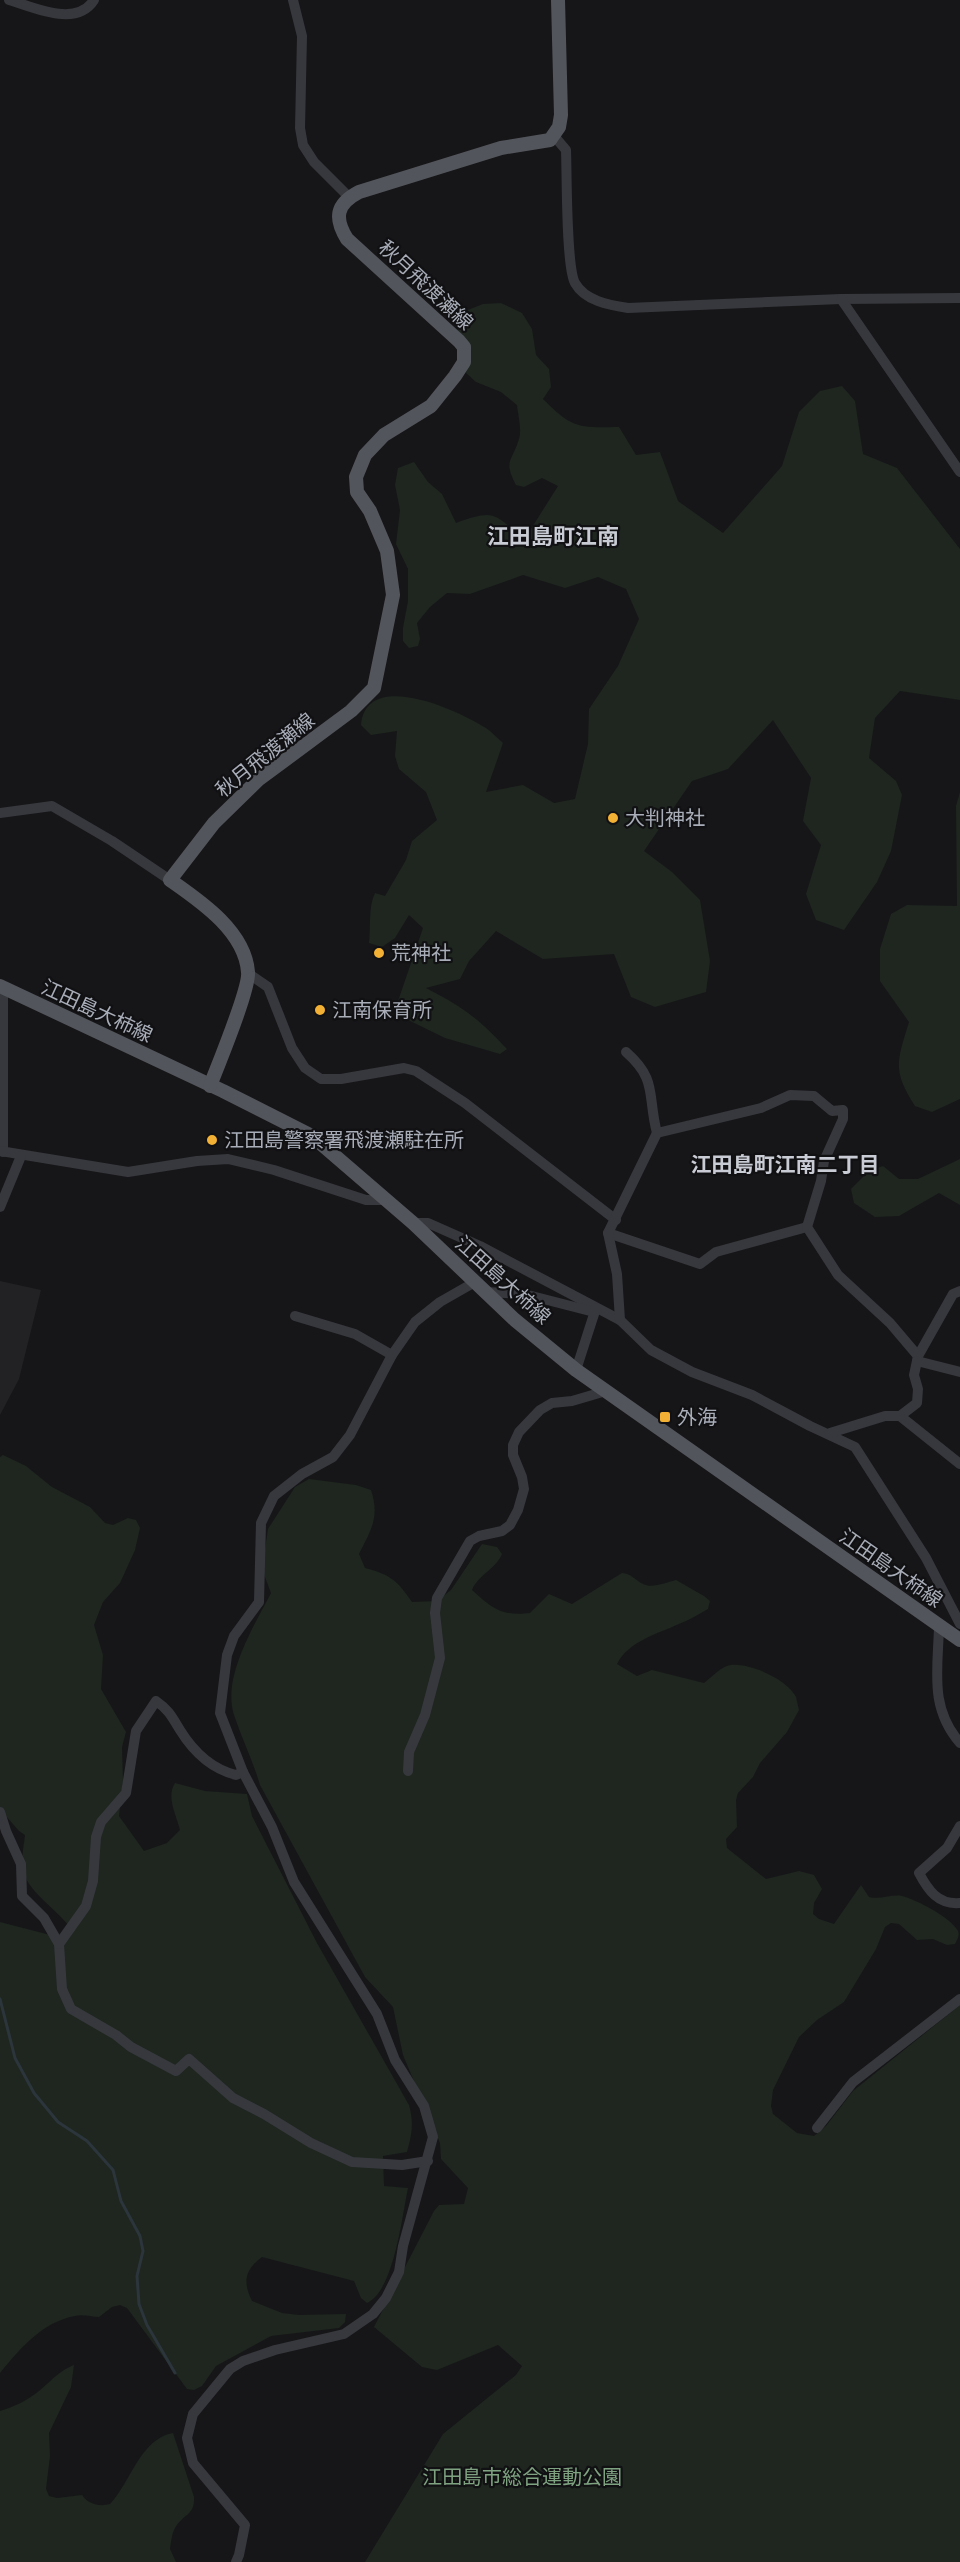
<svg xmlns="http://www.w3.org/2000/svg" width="960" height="2562" font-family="Raleway,'Noto Sans JP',sans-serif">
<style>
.built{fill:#222225}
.green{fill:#1e261f}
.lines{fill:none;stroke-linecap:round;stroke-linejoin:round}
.stream{stroke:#2c353c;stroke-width:3}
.minor{stroke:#37383d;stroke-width:10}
.major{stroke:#53555c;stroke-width:14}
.poi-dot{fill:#f2b134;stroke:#111113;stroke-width:2}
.labels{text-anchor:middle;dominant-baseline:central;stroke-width:4.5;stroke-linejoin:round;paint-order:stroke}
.street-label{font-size:20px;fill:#a8adb8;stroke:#111113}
.poi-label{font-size:20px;fill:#a8adb8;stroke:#111113;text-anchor:start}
.park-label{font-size:20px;fill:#7fa381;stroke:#111113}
.neighbourhood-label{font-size:21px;font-weight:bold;fill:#c9ccd4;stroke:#111113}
.quarter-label{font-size:22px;font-weight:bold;fill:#c9ccd4;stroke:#111113}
</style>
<rect width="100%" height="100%" fill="#161618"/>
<polygon class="built" points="0,1281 41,1290 19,1379 0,1415"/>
<g class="green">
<path d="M501,303L522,313L532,329L536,355L549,369L551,387L543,399C572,428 578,428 619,427L636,455L660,452L678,501L723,533L782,466L799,412L820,391L842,386L855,401L863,454L897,468L960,549V700L900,691L875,718L869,758L896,781L902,795L891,851L877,882L844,930L816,920L806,894L821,845L803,821L811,778L773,720L728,769L692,781L644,851L672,872L700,900L710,961L706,992L655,1007L631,997L614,954L543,959L496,931L469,961L460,979L426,988C463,1007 479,1019 507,1049L500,1054L445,1038L398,1015L397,1004L423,928L409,915L395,938L382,947L369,943C371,927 368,907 375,893L385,896L406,860L412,841L437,820L426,792L399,769L395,756L397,731L371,735L361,725C366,668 458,710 486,728C492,732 497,738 503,743L486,792L523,785L554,803L575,799L588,744L589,709L618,666L639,619L626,589L598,577L565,588L523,575L470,594L447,593L430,607L417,623L420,639L418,646L409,648L403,641V628L408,601V569L396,544L400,510L395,485L398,468L414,462L428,482L442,494L456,523C495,509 494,513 524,540L558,486L542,478L524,487L516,485C503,460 512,462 519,439C522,430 518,415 517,405L501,392L476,382L466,373C470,354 466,341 455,326L458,314L483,304Z"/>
<path d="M960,792V1099L932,1112L915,1106C892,1070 897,1062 909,1022L880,981V949L891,914L907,905L957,906L956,806Z"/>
<polygon points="960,1159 960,1205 939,1193 899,1216 875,1217 854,1203 851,1189 869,1171 883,1166 899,1179 918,1179"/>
<path d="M3,1455L26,1466L52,1487L90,1507L105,1523L113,1525L128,1518L136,1520L140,1528L135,1550L120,1583L103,1602L94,1625L103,1655L101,1689L126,1732L122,1747L123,1781L119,1816L144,1851L167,1843L180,1830C176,1814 166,1797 175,1783L205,1791L247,1794L252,1816L317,1943L409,2105C414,2123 412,2134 407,2152L383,2156L384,2186L408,2188C402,2216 394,2291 367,2303L361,2298L354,2281L262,2257C244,2270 243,2283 252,2301L282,2313L299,2315L346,2314L345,2322L339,2328L271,2336L216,2366L202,2386L194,2390L187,2389L127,2308L120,2305L112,2307L99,2317C92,2317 82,2314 75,2316C42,2322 20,2349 0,2373V1922L58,1937L72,1930C58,1909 25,1891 23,1868C21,1857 24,1845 25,1835L19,1831L0,1809V1457Z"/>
<path d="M309,1479L356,1485L371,1490C380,1517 371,1530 359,1554L365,1568C391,1575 397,1580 412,1602L437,1601L451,1590L482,1544L497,1547L502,1554C496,1569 478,1575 472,1590C493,1609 501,1616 530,1613L549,1594L572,1604L622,1573C632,1574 635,1580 643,1584C652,1589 667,1582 676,1580L704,1596L710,1601L708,1609C699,1614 689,1620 679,1624C657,1634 629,1641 617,1664L637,1676L652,1670L704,1683C712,1677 721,1666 731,1665C750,1663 787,1679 796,1697C797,1701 798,1706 799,1710L787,1732L760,1763L753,1777L738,1793L736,1800L737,1827L726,1839L727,1848L766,1879L799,1871L814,1875L822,1889L814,1903L813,1914L819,1919L834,1924L861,1885L869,1897C880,1900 891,1894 902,1896C915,1899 952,1918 958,1931C960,1936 957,1940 955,1944L947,1945L933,1939L917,1940L899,1924L891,1923L885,1927L876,1949L844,2002L817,2020L799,2037L773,2090L771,2106L773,2114L797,2133L814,2136L826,2126L853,2091L960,2005V2562H365L443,2434L516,2375L522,2366L498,2345L437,2370L422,2367L374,2327L434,2211L439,2205L464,2204L468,2188L441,2159L440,2143L403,2055L393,2007L365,1977L260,1785C253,1761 242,1739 234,1715C222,1677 254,1626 271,1593L262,1569L268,1529L295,1487Z"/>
<path d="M74,2365L71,2387L49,2433L50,2456L46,2489L49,2496L57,2498L82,2495C88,2504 99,2507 110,2504C131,2482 140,2439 173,2433L194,2497C195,2514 185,2514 177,2525C172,2531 171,2542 170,2549L176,2562H0V2411C14,2407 28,2400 39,2391C53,2380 57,2372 74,2365Z"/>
</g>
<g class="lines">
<polyline class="stream" points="0,1999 15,2058 34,2093 58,2122 87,2141 113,2170 121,2201 140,2236 143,2251 137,2276 139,2304 147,2325 175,2373"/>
<g class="minor">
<path d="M9,0C34,7 76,28 94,0"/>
<polyline points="293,0 302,36 300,128 303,145 314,162 349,197"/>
<path d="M555,137L566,150C567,174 566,267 575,283C585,301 609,305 628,308L841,299L960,298"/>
<polyline points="841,299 960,472"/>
<polyline points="0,813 52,806 112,841 170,880"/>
<polyline points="249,974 268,987 292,1048 305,1068 321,1079 341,1079 404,1068 416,1071 465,1103 616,1220"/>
<polyline points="3,988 3,1152"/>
<path d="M626,1052C658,1080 647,1095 657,1133"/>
<polyline points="0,1151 128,1172 197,1161 228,1159 274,1170 366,1200 385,1200"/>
<polyline points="0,1207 21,1156"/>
<polyline points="413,1223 428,1223 480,1246 620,1320 651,1350 692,1372 752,1395 810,1426 855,1447 926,1558 960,1624"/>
<polyline points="608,1233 700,1264 716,1252 807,1227"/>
<polyline points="960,1291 953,1294 918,1356 914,1375 918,1389 917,1403 900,1416 960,1464"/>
<polyline points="485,1292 524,1294 594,1312"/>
<polyline points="295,1316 355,1334 392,1355"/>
<polyline points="620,1320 617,1274 608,1233 657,1133 761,1108 790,1095 814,1096 832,1111 843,1110 843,1119 824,1161 821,1181 807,1227 838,1275 890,1323 918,1356"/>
<polyline points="917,1361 960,1372"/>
<polyline points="576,1370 596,1308"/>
<polyline points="830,1433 885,1416 900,1416"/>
<path d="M939,1626C938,1670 929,1707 960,1743"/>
<polyline points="408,1771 409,1752 425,1715 440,1658 435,1613 437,1598 470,1541 479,1536 502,1531 510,1525 518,1510 524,1489 522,1477 513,1455 513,1445 519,1432 540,1410 552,1403 572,1401 606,1391"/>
<polyline points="0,1812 6,1831 21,1864 22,1896 44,1918 59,1944 62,1989 71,2009 116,2035 131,2047 176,2071 189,2059 233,2098 264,2114 311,2143 352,2162 402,2165 428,2161"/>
<path d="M960,1826L947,1848L919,1873C928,1890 938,1905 960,1903"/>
<path d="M59,1944L86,1906L93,1881L96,1837L101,1822L126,1793L136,1731L156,1701C169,1710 172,1717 180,1730C193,1751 212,1769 236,1775L243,1772"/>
<polyline points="817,2128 853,2082 960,1999"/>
<polyline points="236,2562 239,2555 245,2525 193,2463 187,2438 193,2414 230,2369 243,2361 275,2350 344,2334 373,2314 386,2298 399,2272 403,2246 433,2137 424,2106 395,2060 377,2014 294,1882 272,1827 243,1772 220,1713 227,1655 234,1636 259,1602 261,1523 274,1496 302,1474 333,1457 350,1435 392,1355 415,1322 440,1302 475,1282"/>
</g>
<g class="major">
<polyline points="0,986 223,1091 312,1136 413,1223 515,1320 576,1370 960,1640"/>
<path d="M210,1086C218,1065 250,988 248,972C245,931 200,901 170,880L214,823L258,780L351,711L374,688L393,595L387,551L370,511L357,492L356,477L365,455L384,435L431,406L455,376L464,362V347L459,341L347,239C334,218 336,204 359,192L501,148L550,140L559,127L561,115L558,0"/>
</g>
</g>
<g class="poi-dot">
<circle cx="613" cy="818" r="6"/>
<circle cx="379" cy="953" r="6"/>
<circle cx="320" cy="1010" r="6"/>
<circle cx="212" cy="1140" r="6"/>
<rect x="659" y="1411" width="12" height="12" rx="3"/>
</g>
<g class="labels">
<g class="street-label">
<text transform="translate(426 285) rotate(43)">秋月飛渡瀬線</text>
<text transform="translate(265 755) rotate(-39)">秋月飛渡瀬線</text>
<text transform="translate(97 1011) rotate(25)">江田島大柿線</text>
<text transform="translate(503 1280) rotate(42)">江田島大柿線</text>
<text transform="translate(891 1568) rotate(35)">江田島大柿線</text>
</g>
<g class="poi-label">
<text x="625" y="818">大判神社</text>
<text x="391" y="953">荒神社</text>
<text x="332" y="1010">江南保育所</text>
<text x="224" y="1140">江田島警察署飛渡瀬駐在所</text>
<text x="677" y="1417">外海</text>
</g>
<g class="park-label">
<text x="522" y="2477">江田島市総合運動公園</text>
</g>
<g class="neighbourhood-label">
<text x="785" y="1164">江田島町江南二丁目</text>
</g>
<g class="quarter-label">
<text x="553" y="536">江田島町江南</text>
</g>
</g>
</svg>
